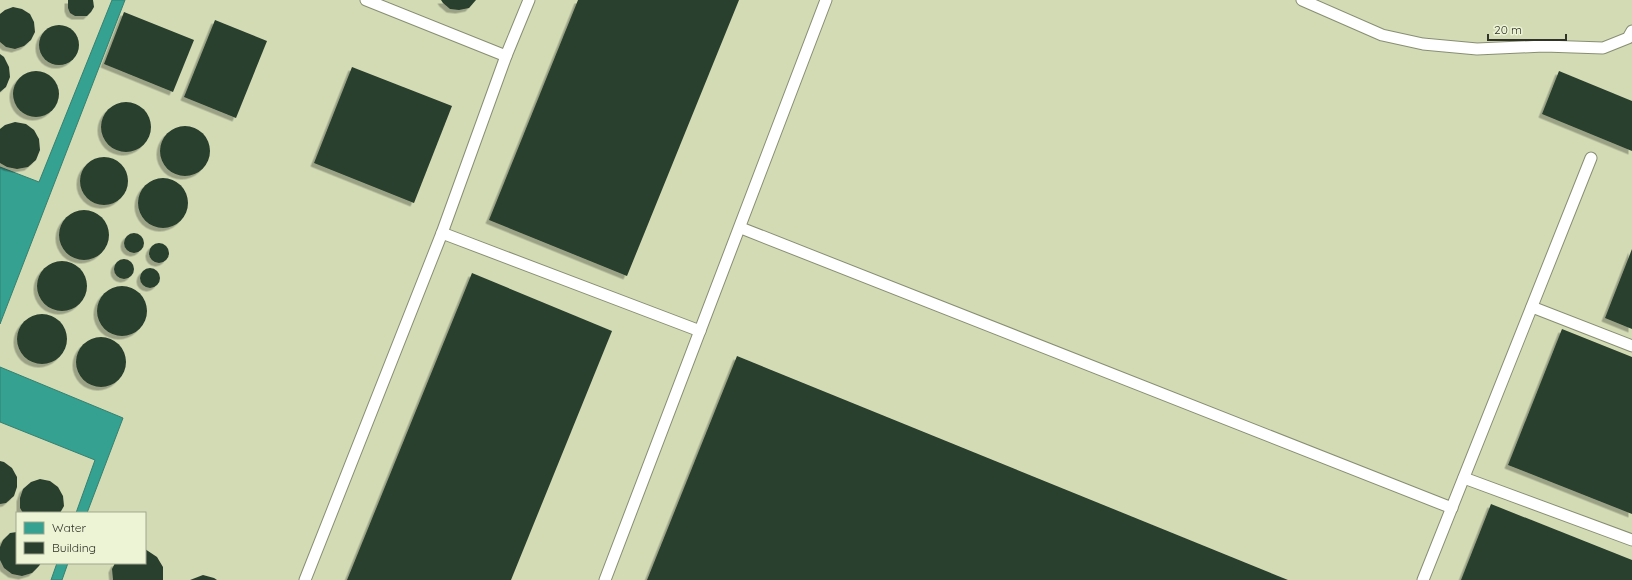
<svg xmlns="http://www.w3.org/2000/svg" width="1632" height="580" font-family="Quicksand,sans-serif">
<style>
.built{fill:#d3dbb5}
.water{fill:#35a190;stroke:#348070}
.building{fill:#2a3f2d;filter:url(#shadow)}
.lines{fill:none;stroke-linecap:round;stroke-linejoin:round}
.lane-casing{stroke:#888e72;stroke-width:13}
.lane{stroke:#fff;stroke-width:11}
</style>
<defs>
<filter id="shadow"><feDropShadow dx="-3.5" dy="3.5" stdDeviation="0" flood-color="#0004"/></filter>
</defs>
<rect width="100%" height="100%" fill="#e0e6c8"/>
<g class="built">
<polygon points="0,0 112,0 39,182 0,167"/>
<polygon points="125,0 1632,0 1632,580 62,580 68,563 145,563 145,513 87,513 123,418 0,367 0,324"/>
<polygon points="0,422 96,460 76,513 17,513 17,563 57,563 51,580 0,580"/>
</g>
<g class="water">
<polygon points="112,0 125,0 0,324 0,167 39,182"/>
<polygon points="0,367 123,418 87,513 76,513 95,460 0,422"/>
<polygon points="57,563 68,563 62,580 51,580"/>
</g>
<g class="building">
<polygon points="68,0 93,0 94,7 91,12 87,16 75,16 70,13 68,8"/>
<polygon points="441,0 476,0 469,8 459,10 450,9 443,3"/>
<polygon points="578,0 739,0 627,276 489,220"/>
<polygon points="13,7 22,9 30,14 34,22 35,32 31,40 24,46 15,49 6,47 0,42 0,14 5,10"/>
<polygon points="124,12 194,40 173,92 104,64"/>
<polygon points="215,20 267,41 236,118 184,97"/>
<circle cx="59" cy="45" r="20"/>
<polygon points="0,54 4,57 9,67 10,77 6,87 0,92"/>
<polygon points="352,67 452,106 414,203 314,163"/>
<circle cx="36" cy="94" r="23"/>
<polygon points="1559,71 1632,101 1632,151 1542,114"/>
<circle cx="126" cy="127" r="25"/>
<polygon points="15,122 26,124 34,130 39,139 40,150 36,160 28,167 17,169 7,167 0,163 0,129 5,125"/>
<circle cx="185" cy="151" r="25"/>
<circle cx="104" cy="181" r="24"/>
<circle cx="163" cy="203" r="25"/>
<circle cx="84" cy="235" r="25"/>
<circle cx="134" cy="243" r="10"/>
<circle cx="159" cy="253" r="10"/>
<polygon points="1632,249 1632,329 1605,318"/>
<circle cx="124" cy="269" r="10"/>
<circle cx="62" cy="286" r="25"/>
<circle cx="150" cy="278" r="10"/>
<polygon points="472,273 612,331 511,580 347,580"/>
<circle cx="122" cy="311" r="25"/>
<circle cx="42" cy="339" r="25"/>
<polygon points="1562,329 1632,357 1632,514 1508,465"/>
<circle cx="101" cy="362" r="25"/>
<polygon points="737,356 1288,580 647,580"/>
<polygon points="0,461 4,462 12,468 17,477 17,487 14,496 6,503 0,504"/>
<polygon points="40,479 50,481 58,487 63,496 64,506 60,513 23,513 20,508 20,498 23,489 31,482"/>
<polygon points="1491,504 1632,560 1632,580 1461,580"/>
<polygon points="17,532 17,563 41,563 39,566 32,573 22,576 12,574 4,568 0,560 0,547 3,540 10,533"/>
<polygon points="145,549 157,557 163,567 163,580 113,580 112,569 115,563 145,563"/>
<polygon points="203,575 214,578 217,580 190,580"/>
</g>
<g class="lines">
<defs>
<g id="lane">
<polyline points="366,0 506,56"/>
<polyline points="1302,0 1382,35 1423,44 1477,49 1544,46 1603,48 1628,38 1632,31"/>
<polyline points="741,228 1452,508"/>
<polyline points="442,233 700,331"/>
<polyline points="1532,307 1632,346"/>
<polyline points="1464,478 1632,540"/>
<polyline points="305,580 442,233 506,56 529,0"/>
<polyline points="605,580 826,0"/>
<polyline points="1423,580 1591,158"/>
</g>
</defs>
<use href="#lane" class="lane-casing"/>
<use href="#lane" class="lane"/>
</g>
<rect x="16" y="512" width="130" height="52" fill="#edf4d5" stroke="#a1a78f"/>
<rect x="24" y="522" width="20" height="12" fill="#35a190" stroke="#a1a78f"/>
<text x="52" y="532" font-size="12" fill="#303327">Water</text>
<rect x="24" y="542" width="20" height="12" fill="#2a3f2d" stroke="#a1a78f"/>
<text x="52" y="552" font-size="12" fill="#303327">Building</text>
<path d="M1488 34v6h78v-6" fill="none" stroke="#303327" stroke-width="2"/>
<text x="1494" y="34" font-size="12" fill="#303327" stroke="#edf4d5" stroke-width="3" paint-order="stroke">20 m</text>
</svg>
